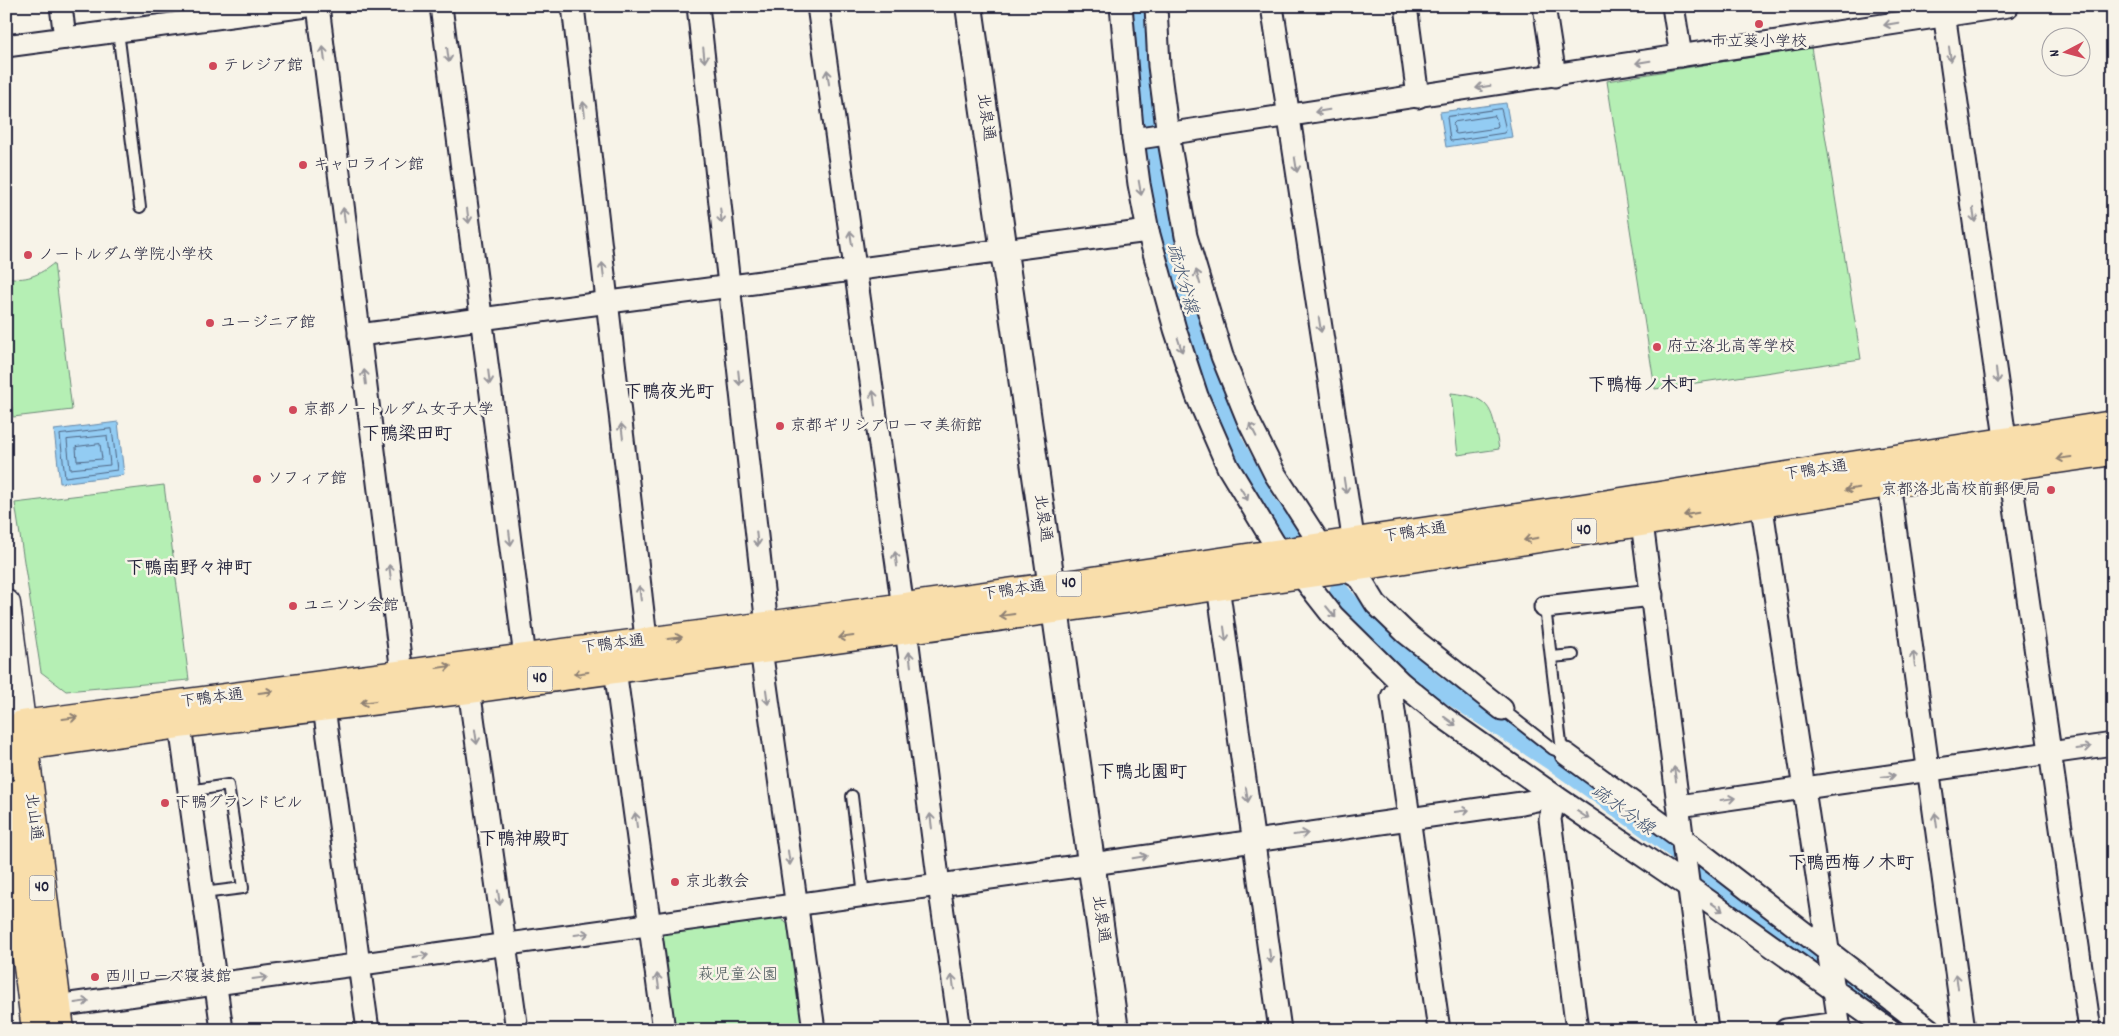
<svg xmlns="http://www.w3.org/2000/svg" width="2119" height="1036" font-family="Dekko,'Klee One',sans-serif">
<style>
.green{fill:#b5efb4;stroke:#6c8878}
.water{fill:#93ccf3;stroke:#6688a9}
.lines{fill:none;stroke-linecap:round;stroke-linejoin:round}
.shore{stroke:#4f6685;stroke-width:1}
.canal{stroke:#93ccf3;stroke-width:19}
.service-casing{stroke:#22223b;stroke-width:14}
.minor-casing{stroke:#22223b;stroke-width:25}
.tertiary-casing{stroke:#22223b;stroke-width:30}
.secondary-casing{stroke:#22223b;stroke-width:31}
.primary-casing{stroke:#22223b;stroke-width:31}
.service{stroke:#f7f3e8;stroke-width:10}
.minor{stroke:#f7f3e8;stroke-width:21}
.tertiary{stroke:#f7f3e8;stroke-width:26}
.secondary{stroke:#f7f3e8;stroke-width:28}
.primary{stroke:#f9deab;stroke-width:28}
.oneway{stroke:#97959a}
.oneway2{stroke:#8e8073}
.poi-dot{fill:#d1495b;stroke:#f7f3e8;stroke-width:2}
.labels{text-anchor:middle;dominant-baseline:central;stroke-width:5;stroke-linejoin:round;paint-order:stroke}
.shield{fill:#f7f3e8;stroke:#62616f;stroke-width:1}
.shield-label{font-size:15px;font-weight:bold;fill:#22223b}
.poi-label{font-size:16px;fill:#22223b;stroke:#f7f3e8;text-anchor:start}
.street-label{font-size:16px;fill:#22223b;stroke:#f7f3e8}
.park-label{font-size:16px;fill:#475559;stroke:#f7f3e8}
.water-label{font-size:18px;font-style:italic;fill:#445572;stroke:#f7f3e8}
.neighbourhood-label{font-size:18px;font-weight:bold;fill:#22223b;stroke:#f7f3e8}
</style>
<rect width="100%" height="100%" fill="#f7f3e8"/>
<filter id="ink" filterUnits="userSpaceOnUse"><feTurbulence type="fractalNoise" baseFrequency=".02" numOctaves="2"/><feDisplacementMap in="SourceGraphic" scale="10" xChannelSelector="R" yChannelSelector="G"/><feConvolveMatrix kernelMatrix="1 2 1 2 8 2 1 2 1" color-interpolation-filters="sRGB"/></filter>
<g filter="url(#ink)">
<g class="green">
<polygon points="1811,47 1861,359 1655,389 1607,81"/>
<path d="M54,263L72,410L13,417L6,361V276C24,283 41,274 54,263Z"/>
<path d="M1451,393C1494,397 1492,411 1499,449L1458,455Z"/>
<polygon points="164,485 189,680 66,691 41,672 15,503"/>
<polygon points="777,916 789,925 804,1030 671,1030 659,940 668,928"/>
</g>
<g class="water">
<polygon points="1506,103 1512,137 1446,147 1440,112"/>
<polygon points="118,422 124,475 60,483 54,430"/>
</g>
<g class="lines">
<g class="shore">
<polygon points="1501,109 1506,130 1504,133 1452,141 1450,140 1447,117"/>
<polygon points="1495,116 1498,125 1497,128 1457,134 1455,133 1453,124 1455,122"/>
<polygon points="112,429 117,470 65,477 60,435"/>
<polygon points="107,436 110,465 70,469 67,440"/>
<polygon points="100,444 102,459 77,461 76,447"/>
</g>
<g class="canal">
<polyline points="1137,6 1144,98 1155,183 1181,285 1233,441 1268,505 1290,532"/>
<polyline points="1339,591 1367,623 1434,684 1558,765 1659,837 1907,1030"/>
</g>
<defs>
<g id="service">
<polyline points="118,31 140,207"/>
<polyline points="1545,607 1561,743 1566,754"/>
<polyline points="1552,657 1573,655"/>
<polyline points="1502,709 1553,749 1566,754"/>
<polyline points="189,791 228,785 243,888 203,893"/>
<polyline points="852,796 864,896"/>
</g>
<g id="minor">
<polyline points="61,6 65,38"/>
<polyline points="318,6 404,689"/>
<polyline points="441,6 527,673"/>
<polyline points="573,6 648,656"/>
<polyline points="698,6 767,626 761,649 814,1030"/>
<polyline points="818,6 906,629 939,885 960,1030"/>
<polyline points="1121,6 1133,139 1139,184 1148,231 1175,329 1197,396 1228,467 1280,553 1300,574 1333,616 1401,683 1443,717 1555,796 1689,887 1890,1030"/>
<polyline points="1156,6 1159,66 1168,135 1186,236 1222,356 1248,420 1275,474 1322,547 1342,568 1360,578 1376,604 1406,633 1502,709"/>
<polyline points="1272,6 1356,557"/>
<polyline points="1406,6 1418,97"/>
<polyline points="1544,6 1555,76"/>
<polyline points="1673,6 1681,56"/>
<polyline points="1943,6 2090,1030"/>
<polyline points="6,46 307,6"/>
<polyline points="1133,139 2008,6"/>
<polyline points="359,335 1148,231"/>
<polyline points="1887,468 1964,1030"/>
<polyline points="1759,488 1840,1030"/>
<polyline points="1640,507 1707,1030"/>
<polyline points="1218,586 1280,1030"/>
<polyline points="1545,607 1652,595"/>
<polyline points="615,669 664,1030"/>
<polyline points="1401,683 1392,697 1439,1030"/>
<polyline points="469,689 517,1030"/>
<polyline points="322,693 368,1030"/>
<polyline points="178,711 222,1030"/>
<polyline points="1566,754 1684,840 1930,1030"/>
<polyline points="1679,806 2113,744"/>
<polyline points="41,1008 1092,864 1522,803 1555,796 1550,819 1577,1030"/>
<polyline points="1786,1030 1839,1023"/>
</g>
<polyline id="tertiary" points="969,6 1115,1030"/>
<polyline id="secondary" points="6,604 24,746"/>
<g id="primary">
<polyline points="6,736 22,725 767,626 1079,583 1558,512 2113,425"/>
<polyline points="6,792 36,1030"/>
<polyline points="60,1030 24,746 180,724 469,689 1055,609 1373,564 1889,483 2113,451"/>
</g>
</defs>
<use href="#service" class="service-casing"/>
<use href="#minor" class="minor-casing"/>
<use href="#tertiary" class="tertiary-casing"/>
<use href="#secondary" class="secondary-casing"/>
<use href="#primary" class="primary-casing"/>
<use href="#service" class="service"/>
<use href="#minor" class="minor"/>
<use href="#tertiary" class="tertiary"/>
<use href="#secondary" class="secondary"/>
<use href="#primary" class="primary"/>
</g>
<defs><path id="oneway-shaft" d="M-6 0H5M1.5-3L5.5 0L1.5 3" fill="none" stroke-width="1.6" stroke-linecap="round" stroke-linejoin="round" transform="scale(1.25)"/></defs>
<g class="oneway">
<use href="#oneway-shaft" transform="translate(1891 24) rotate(171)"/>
<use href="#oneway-shaft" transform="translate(324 54) rotate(-97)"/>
<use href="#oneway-shaft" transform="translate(1950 54) rotate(82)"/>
<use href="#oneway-shaft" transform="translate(448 55) rotate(83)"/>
<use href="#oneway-shaft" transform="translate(704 55) rotate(84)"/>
<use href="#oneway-shaft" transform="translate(1643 62) rotate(171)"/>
<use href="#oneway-shaft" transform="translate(828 77) rotate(-98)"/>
<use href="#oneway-shaft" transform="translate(1483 87) rotate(171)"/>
<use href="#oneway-shaft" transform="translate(584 109) rotate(-97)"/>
<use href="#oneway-shaft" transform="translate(1322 111) rotate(171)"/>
<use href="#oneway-shaft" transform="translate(1296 165) rotate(81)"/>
<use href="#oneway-shaft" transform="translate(1140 188) rotate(80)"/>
<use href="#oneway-shaft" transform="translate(344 215) rotate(-97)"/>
<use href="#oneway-shaft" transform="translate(1974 215) rotate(82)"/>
<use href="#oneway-shaft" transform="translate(468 216) rotate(83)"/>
<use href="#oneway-shaft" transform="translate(721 216) rotate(84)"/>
<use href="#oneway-shaft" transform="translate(851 238) rotate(-98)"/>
<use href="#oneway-shaft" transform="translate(603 270) rotate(-97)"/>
<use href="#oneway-shaft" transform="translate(1198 277) rotate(-107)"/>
<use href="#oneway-shaft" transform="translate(1320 325) rotate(81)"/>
<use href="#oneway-shaft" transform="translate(1180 345) rotate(72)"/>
<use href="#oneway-shaft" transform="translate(1997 376) rotate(82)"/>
<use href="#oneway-shaft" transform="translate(365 377) rotate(-97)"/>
<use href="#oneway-shaft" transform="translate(489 377) rotate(83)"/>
<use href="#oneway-shaft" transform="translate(739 378) rotate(84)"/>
<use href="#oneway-shaft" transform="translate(874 398) rotate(-98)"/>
<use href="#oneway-shaft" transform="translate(1253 430) rotate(-117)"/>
<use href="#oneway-shaft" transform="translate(622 431) rotate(-97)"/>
<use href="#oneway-shaft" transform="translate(1345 486) rotate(81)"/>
<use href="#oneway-shaft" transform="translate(1244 494) rotate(59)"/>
<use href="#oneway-shaft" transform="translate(510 538) rotate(83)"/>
<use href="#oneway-shaft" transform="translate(757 539) rotate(84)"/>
<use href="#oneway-shaft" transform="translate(896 559) rotate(-98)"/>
<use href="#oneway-shaft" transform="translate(390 572) rotate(-97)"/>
<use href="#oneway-shaft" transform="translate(640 593) rotate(-97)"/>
<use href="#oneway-shaft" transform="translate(1331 612) rotate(50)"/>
<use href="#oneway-shaft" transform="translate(1225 634) rotate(82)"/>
<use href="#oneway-shaft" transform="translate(910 659) rotate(-97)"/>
<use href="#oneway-shaft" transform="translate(1914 659) rotate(-98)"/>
<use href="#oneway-shaft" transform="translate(767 697) rotate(82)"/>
<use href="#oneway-shaft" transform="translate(1450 721) rotate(36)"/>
<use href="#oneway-shaft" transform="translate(476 737) rotate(82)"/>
<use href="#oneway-shaft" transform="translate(2084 748) rotate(-8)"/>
<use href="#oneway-shaft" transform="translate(1675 774) rotate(-98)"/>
<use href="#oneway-shaft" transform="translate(1888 776) rotate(-8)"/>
<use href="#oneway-shaft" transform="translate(1247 795) rotate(82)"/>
<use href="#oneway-shaft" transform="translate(1728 799) rotate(-8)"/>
<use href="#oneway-shaft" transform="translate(1462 811) rotate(-8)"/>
<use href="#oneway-shaft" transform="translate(1583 815) rotate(34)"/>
<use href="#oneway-shaft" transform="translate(636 820) rotate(-98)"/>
<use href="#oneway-shaft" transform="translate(1936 820) rotate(-98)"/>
<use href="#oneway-shaft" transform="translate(931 821) rotate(-97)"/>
<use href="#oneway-shaft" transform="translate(1301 834) rotate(-8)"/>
<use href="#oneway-shaft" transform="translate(1140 857) rotate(-9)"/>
<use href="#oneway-shaft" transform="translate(789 858) rotate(82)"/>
<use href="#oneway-shaft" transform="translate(499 898) rotate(82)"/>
<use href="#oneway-shaft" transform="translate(1717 907) rotate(36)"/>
<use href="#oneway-shaft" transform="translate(582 934) rotate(-8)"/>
<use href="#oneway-shaft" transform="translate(421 956) rotate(-8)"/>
<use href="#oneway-shaft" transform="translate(1270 956) rotate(82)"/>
<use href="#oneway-shaft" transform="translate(260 978) rotate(-8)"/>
<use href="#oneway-shaft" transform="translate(658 981) rotate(-98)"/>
<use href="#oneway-shaft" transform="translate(1957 981) rotate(-98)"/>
<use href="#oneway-shaft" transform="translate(953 982) rotate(-98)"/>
<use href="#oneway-shaft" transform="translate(82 1002) rotate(-8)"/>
</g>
<g class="oneway2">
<use href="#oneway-shaft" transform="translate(2064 458) rotate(172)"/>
<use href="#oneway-shaft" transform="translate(1852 489) rotate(171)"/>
<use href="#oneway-shaft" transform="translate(1691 514) rotate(171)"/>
<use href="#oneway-shaft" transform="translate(1531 539) rotate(171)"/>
<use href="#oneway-shaft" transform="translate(1007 615) rotate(172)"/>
<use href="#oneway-shaft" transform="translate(846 637) rotate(172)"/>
<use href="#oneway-shaft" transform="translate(675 638) rotate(-7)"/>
<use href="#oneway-shaft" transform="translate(444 667) rotate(-8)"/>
<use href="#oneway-shaft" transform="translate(581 673) rotate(172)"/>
<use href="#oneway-shaft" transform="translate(266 692) rotate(-7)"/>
<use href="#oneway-shaft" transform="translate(368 702) rotate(172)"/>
<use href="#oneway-shaft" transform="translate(70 718) rotate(-8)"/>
</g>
</g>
<g class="poi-dot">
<circle cx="1759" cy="24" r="5"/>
<circle cx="213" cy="66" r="5"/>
<circle cx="303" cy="165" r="5"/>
<circle cx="28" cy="255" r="5"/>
<circle cx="210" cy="323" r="5"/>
<circle cx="1657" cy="347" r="5"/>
<circle cx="293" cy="410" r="5"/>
<circle cx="780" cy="426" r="5"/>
<circle cx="257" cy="479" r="5"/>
<circle cx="2051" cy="490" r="5"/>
<circle cx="293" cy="606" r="5"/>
<circle cx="165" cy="803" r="5"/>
<circle cx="675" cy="882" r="5"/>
<circle cx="95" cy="977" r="5"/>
</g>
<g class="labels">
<g class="shield">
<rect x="1571.5" y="518.5" width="25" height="25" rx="4"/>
<rect x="1056.5" y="571.5" width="25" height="25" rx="4"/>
<rect x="527.5" y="666.5" width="25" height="25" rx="4"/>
<rect x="29.5" y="875.5" width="25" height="25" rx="4"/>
</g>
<g class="shield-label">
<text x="1584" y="531">40</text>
<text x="1069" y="584">40</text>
<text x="540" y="679">40</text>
<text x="42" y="888">40</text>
</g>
<g class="poi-label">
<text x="1759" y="42" text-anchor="middle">市立葵小学校</text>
<text x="223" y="66">テレジア館</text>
<text x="313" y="165">キャロライン館</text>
<text x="38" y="255">ノートルダム学院小学校</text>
<text x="220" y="323">ユージニア館</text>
<text x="1667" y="347">府立洛北高等学校</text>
<text x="303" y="410">京都ノートルダム女子大学</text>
<text x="790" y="426">京都ギリシアローマ美術館</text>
<text x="267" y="479">ソフィア館</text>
<text x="2041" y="490" text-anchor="end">京都洛北高校前郵便局</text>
<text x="303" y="606">ユニソン会館</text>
<text x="175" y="803">下鴨グランドビル</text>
<text x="685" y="882">京北教会</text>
<text x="105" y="977">西川ローズ寝装館</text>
</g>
<g class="street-label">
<text transform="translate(985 117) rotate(82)">北泉通</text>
<text transform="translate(1816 471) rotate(-8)">下鴨本通</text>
<text transform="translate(1042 518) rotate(82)">北泉通</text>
<text transform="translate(1415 533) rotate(-8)">下鴨本通</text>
<text transform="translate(1014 591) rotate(-8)">下鴨本通</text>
<text transform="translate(613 645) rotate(-7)">下鴨本通</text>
<text transform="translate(212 699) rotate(-7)">下鴨本通</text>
<text transform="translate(33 817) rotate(83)">北山通</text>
<text transform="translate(1100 919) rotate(82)">北泉通</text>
</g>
<g class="park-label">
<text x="738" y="975">萩児童公園</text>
</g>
<g class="water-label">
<text transform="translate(1181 279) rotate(74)">疏水分線</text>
<text transform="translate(1622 811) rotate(36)">疏水分線</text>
</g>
<g class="neighbourhood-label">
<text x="1642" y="386">下鴨梅ノ木町</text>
<text x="669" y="393">下鴨夜光町</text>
<text x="407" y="435">下鴨梁田町</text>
<text x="189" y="569">下鴨南野々神町</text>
<text x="1142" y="773">下鴨北園町</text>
<text x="524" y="840">下鴨神殿町</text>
<text x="1851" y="864">下鴨西梅ノ木町</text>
</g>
</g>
<rect width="2119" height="1036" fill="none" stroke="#f7f3e8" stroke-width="25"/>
<rect x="12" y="12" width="2094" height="1011" fill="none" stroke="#22223b" stroke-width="2" filter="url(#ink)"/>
<g transform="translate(2066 52) rotate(264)"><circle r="24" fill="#f7f3e8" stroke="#a29fa3"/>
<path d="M0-4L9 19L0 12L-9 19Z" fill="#d1495b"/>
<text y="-8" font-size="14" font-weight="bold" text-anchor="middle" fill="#22223b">N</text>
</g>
</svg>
